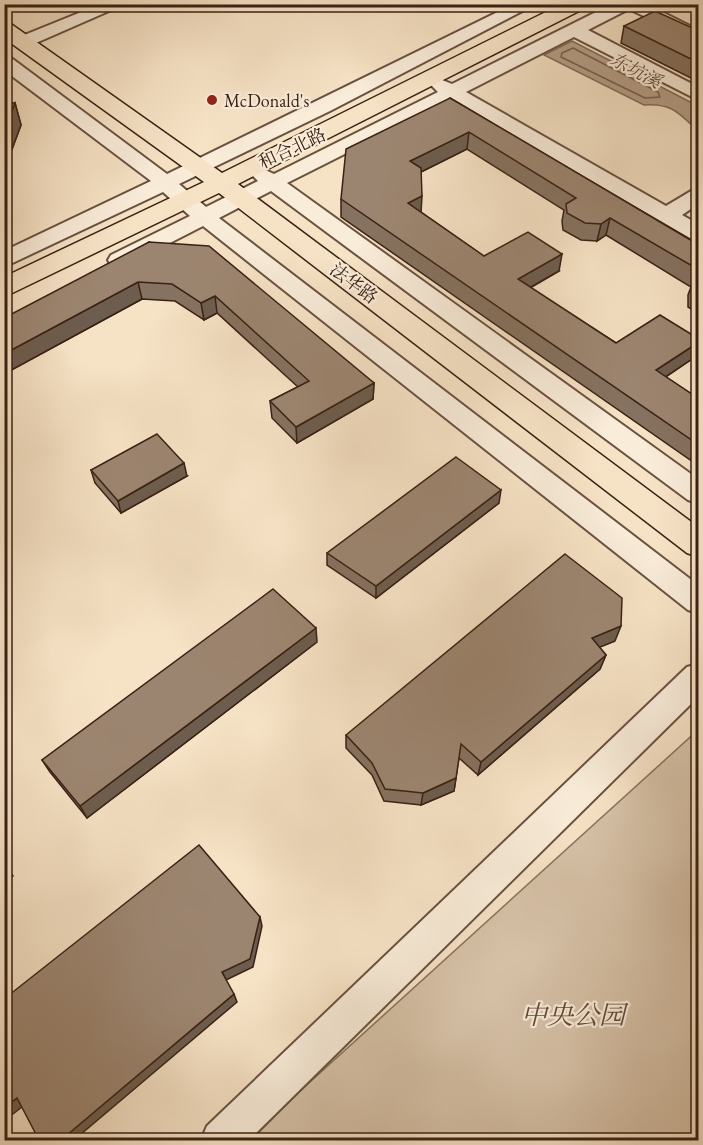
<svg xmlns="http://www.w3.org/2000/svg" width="703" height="1145" font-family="'EB Garamond','Noto Serif SC',serif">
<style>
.green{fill:#d6c1a7;stroke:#88715e;stroke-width:1.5}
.water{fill:#b6a089;stroke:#846d5a;stroke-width:1.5}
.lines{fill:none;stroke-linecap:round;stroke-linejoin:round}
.shore{stroke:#78604e;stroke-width:1.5}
.stream{fill:#846d5a;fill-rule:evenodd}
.minor-casing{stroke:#695140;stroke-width:4}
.major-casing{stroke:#3a2114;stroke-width:3}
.minor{fill:#f9ecd9;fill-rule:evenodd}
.major{fill:#f6e2c5;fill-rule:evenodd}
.wall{fill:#867260;stroke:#3a2114;stroke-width:1.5}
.shaded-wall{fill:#6d5d4e;stroke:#3a2114;stroke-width:1.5}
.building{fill:#9c8570;stroke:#3a2114;stroke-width:1.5}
.poi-dot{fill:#8f2418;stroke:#f9ecd9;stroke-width:2}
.labels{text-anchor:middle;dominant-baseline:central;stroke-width:4.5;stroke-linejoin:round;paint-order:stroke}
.far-water-label{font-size:18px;font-style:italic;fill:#654d3d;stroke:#f9ecd9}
.far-poi-label{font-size:18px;fill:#3a2114;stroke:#f9ecd9;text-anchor:start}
.far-street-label{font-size:18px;fill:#3a2114;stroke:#f9ecd9}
.near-park-label{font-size:26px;font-style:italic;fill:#614939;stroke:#f9ecd9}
</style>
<rect width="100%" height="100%" fill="#f6e2c5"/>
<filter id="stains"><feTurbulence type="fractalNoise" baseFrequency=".00333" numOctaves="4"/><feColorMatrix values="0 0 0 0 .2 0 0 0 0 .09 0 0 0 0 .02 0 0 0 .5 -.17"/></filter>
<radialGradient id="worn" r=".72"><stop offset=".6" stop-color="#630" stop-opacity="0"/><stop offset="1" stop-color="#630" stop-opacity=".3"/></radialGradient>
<polygon class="green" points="698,730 698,1140 246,1140"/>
<path class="water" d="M572,41L698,106V131C679,113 672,103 644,105L544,55Z"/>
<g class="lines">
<polygon class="shore" points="573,48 658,92 660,97 645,98 561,57 562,53"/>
<polygon class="stream" points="480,4 486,4 493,9 489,10"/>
<defs>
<g id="minor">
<polygon points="101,4 125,4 29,46 23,47 14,42 17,38"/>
<polygon points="514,4 536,4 330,111 179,184 206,207 258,181 251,174 254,170 261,168 274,174 438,92 431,85 433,81 440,79 452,84 612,4 646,4 698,30 698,42 629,9 588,30 698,87 698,100 574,37 466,92 666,206 691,191 698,189 698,204 682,215 698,224 698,240 690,238 452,100 287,183 698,479 698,503 688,500 271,191 219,218 698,585 698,613 688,610 203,226 127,265 111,265 108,260 111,255 190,216 163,192 4,267 4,251 151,181 4,70 4,56 10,57 167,174"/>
<polygon points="698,664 698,697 249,1140 201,1140 207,1126 687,667"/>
</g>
<polygon id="major" points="562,4 588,4 585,8 238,184 698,527 698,557 687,553 219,193 4,297 4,277 204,182 4,38 4,22 11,24 222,173"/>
</defs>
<use href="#minor" class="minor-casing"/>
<use href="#major" class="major-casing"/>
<use href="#minor" class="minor"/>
<use href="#major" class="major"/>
</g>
<g class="wall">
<polygon points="624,26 699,31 699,82 621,43"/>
<polygon points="450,98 699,245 699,314 688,307 688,295 691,287 606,235 597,241 581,240 563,230 562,221 564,210 467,149 421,172 421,212 484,256 559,271 530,288 616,343 699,339 699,347 695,357 666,377 699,399 699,466 341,217 341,199"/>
<polygon points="4,103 15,103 21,125 11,152 4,152"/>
<polygon points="149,242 374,383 373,399 297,443 272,418 270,401 298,387 217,313 204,320 175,301 142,299 4,374"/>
<polygon points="91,470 187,476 121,513 95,483"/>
<polygon points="499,503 376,598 327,565 327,553"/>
<polygon points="615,641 599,647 606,655 600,669 478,775 459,758 454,791 421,805 384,801 372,775 346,748 346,735"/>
<polygon points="317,642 87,818 50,772 42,760"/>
</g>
<g class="shaded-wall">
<polygon points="15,103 21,125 11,152 4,129"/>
<polygon points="469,132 467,149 409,178 410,161"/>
<polygon points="422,196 421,213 408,203"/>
<polygon points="610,218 606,235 597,241 601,224"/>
<polygon points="562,254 559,271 515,296 518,279"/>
<polygon points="138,282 142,299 4,374 4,354"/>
<polygon points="215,296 217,313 204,320 201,303"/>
<polygon points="699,342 699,347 695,357 650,387 656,370"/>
<polygon points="374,383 373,399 297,443 296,427"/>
<polygon points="184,463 187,476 121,513 118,501"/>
<polygon points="501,490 499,503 376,598 376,586"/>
<polygon points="621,626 615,641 586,653 592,638"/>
<polygon points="316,628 317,642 87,818 80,806"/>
<polygon points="606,655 600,669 478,775 481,762"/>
<polygon points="456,778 454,791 421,805 423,793"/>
<polygon points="4,865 13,876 4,883"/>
<polygon points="260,917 262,926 253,967 226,980 222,972"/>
<polygon points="234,994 237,1002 74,1140 61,1140"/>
<polygon points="17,1098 27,1103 4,1121 4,1108"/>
</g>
<g class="building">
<polygon points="655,11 699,31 699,63 624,26"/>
<polygon points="450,98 699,245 699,270 610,218 601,224 585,223 567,213 566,204 576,198 469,132 410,161 421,168 422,196 408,203 484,256 528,232 562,254 518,279 616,343 660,315 699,339 699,342 656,370 699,399 699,445 341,199 346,149"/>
<polygon points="4,103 15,103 4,129"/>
<polygon points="149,242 209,246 374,383 296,427 270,401 309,381 215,296 201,303 172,284 138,282 4,354 4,318"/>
<polygon points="699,275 699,293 694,290 694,277"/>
<polygon points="157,434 184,463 118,501 91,470"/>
<polygon points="456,457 501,490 376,586 327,553"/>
<polygon points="565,554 622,598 621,626 592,638 606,655 481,762 461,744 456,778 423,793 385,789 372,763 346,735"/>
<polygon points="273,589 316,628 80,806 42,760"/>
<polygon points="199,845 260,917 250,959 222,972 234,994 61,1140 39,1140 17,1098 4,1108 4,999"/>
</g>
<circle class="poi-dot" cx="212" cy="100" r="6"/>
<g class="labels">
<g class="far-water-label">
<text transform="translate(636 70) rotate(28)">东坑溪</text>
</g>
<g class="far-poi-label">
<text x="224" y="100">McDonald's</text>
</g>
<g class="far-street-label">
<text transform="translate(292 148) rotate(-25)">和合北路</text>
<text transform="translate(354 283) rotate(37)">法华路</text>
</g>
<g class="near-park-label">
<text x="573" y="1015">中央公园</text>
</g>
</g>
<rect width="703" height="1145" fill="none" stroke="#f6e2c5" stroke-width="24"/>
<rect x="6" y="6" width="691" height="1133" fill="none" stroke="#3a2114" stroke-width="3"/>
<rect x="12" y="12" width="679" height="1121" fill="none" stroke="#3a2114" stroke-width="1.5"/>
<rect width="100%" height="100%" filter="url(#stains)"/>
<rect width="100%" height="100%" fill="url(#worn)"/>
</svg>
